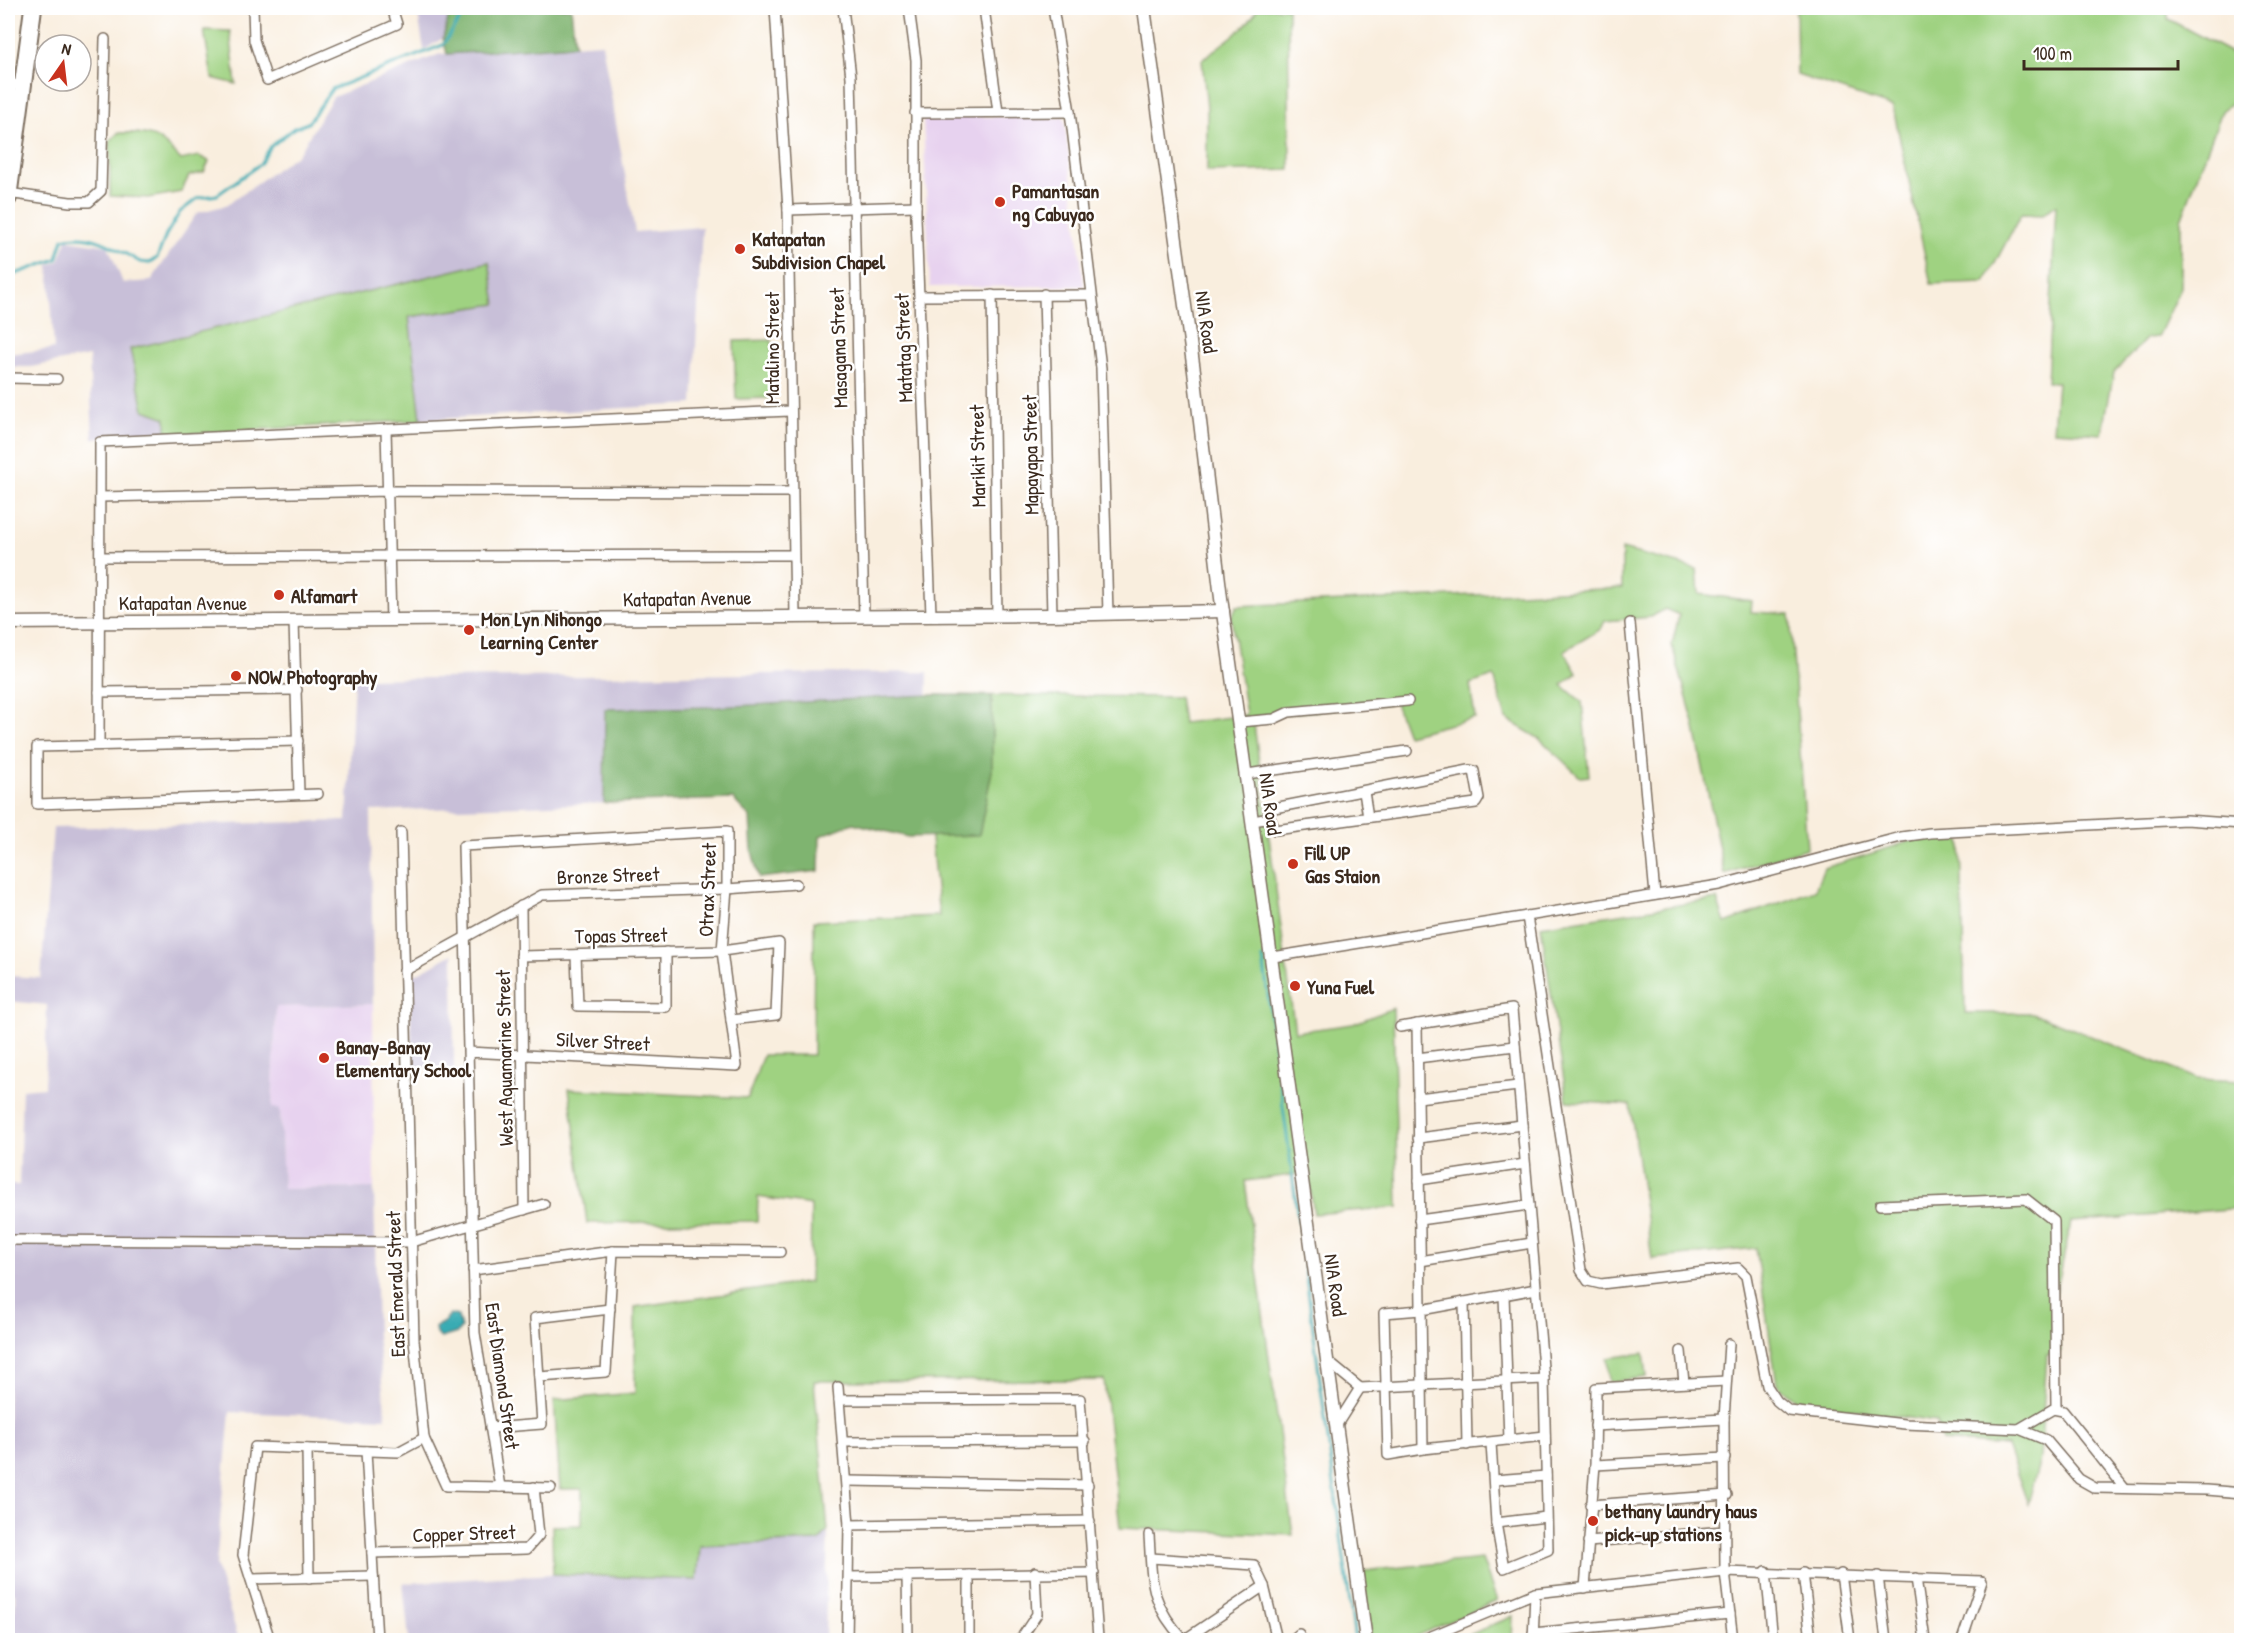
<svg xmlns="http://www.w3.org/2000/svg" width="2249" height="1648" font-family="'Patrick Hand',sans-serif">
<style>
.built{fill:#e7d2ef}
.industrial{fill:#c8bfd8}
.green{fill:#9fd281;stroke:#6d7e50;stroke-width:1.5}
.forest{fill:#7fb46f;stroke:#5d6f46;stroke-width:1.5}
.water{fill:#39abb3;stroke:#3a6a68;stroke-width:1.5}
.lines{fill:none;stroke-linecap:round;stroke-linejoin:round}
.stream{stroke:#39abb3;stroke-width:3}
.street-casing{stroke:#7e6f61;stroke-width:12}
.secondary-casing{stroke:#7e6f61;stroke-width:15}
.highway-casing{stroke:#7e6f61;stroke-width:20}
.street{stroke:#fff;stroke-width:9}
.secondary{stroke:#fff;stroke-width:12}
.highway{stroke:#fff;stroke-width:16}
.poi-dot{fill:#c8321e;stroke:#fff;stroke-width:2}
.labels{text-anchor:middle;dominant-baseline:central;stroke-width:5;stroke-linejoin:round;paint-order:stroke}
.poi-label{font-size:20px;font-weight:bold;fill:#3b2a1e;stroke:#fff;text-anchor:start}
.street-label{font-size:20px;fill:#3b2a1e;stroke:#fff}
</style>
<rect width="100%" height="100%" fill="#fff"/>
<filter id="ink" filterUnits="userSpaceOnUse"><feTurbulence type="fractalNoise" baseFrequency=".0167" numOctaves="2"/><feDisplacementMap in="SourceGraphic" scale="12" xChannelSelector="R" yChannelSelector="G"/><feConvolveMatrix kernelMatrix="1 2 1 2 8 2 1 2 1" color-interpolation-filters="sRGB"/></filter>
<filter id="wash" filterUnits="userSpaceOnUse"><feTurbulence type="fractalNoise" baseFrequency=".008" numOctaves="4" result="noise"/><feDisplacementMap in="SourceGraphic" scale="24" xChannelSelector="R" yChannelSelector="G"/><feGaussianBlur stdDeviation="1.35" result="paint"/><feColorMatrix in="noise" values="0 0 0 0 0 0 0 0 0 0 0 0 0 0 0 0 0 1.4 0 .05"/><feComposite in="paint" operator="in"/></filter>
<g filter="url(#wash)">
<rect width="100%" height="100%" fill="#f9eede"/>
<g class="built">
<polygon points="923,116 1064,118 1084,286 930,287"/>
<polygon points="373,1004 374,1188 283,1189 280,1109 272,1109 276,1007"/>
</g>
<g class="industrial">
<polygon points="417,8 451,8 443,38 424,50"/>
<polygon points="602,43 635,232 702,227 693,404 93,439 89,356 31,367 8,367 8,354 54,349 49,265 59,261 67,240 108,246 123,283 151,281 197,213 227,205 299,153 333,97 440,54"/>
<polygon points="928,672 925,781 733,799 371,811 373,1004 276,1007 272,1108 280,1109 283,1189 374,1188 377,1335 386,1418 230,1412 216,1566 239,1640 8,1640 8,1610 15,1610 15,1593 8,1592 8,1185 19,1185 22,1089 45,1087 47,1005 8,1001 8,976 41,978 53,828 347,821 354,679"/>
<polygon points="453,954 454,1071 413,1067 409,978"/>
<polygon points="828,1530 825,1640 409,1640 403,1583 553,1574 697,1580 700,1546 819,1541"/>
</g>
<g class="green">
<path d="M1257,8H1288L1290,170L1207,172V108L1202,60C1216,47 1253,25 1257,8Z"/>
<polygon points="1796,8 2168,8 2168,19 2241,58 2241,96 2222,111 2181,220 2181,288 2158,337 2147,338 2114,372 2102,434 2053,431 2057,382 2047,382 2056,205 2042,215 2021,214 1985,282 1931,284 1893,107 1797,75"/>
<polygon points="204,30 230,31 236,84 212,78"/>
<path d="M118,133C151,132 158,134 181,160L199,156L209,161L204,172L189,176L181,192L148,198L110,196V141Z"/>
<polygon points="489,262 496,304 409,317 421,420 166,435 166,418 144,410 130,349"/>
<polygon points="772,340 773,398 736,399 734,341"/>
<polygon points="1622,549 1697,569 1699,594 1752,601 1751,612 1790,614 1807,848 1724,874 1694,723 1672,645 1679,615 1665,609 1651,617 1605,621 1601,629 1564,651 1577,673 1562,685 1582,702 1589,776 1580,777 1540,739 1506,719 1494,676 1470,684 1475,718 1407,735 1395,703 1253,717 1295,1032 1353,1024 1393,1008 1398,1207 1314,1214 1308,1173 1245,1181 1293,1535 1120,1528 1104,1380 814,1381 828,1530 819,1541 700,1546 697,1580 553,1574 552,1526 582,1525 582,1489 560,1489 554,1400 635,1393 635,1307 810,1282 811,1205 758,1197 757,1221 587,1223 569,1089 748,1098 763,1055 813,1055 814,921 939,916 925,781 928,695 1179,697 1183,723 1246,715 1231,617 1237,606 1622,588"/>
<polygon points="1924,837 1961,840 1965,1013 2033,1013 2198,1079 2241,1081 2241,1208 2071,1222 2053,1308 2061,1352 2047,1355 2040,1459 2028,1504 2007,1446 1942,1441 1936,1422 1797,1401 1777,1384 1756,1248 1652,1259 1630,1105 1567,1101 1541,926 1717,899 1725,923 1815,890 1824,868"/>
<polygon points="1644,1353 1647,1377 1609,1382 1607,1358"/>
<polygon points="1482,1559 1497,1601 1407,1640 1371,1640 1363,1571"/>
<polygon points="1513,1616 1512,1640 1458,1640"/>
</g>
<g class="forest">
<polygon points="451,8 571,8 575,45 447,54 443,38"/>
<polygon points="928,695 992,696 992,771 979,835 908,837 853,823 820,836 819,871 759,878 752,851 750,817 733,799 604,803 605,709 718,707"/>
</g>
<polygon class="water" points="450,1314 458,1316 461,1328 457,1333 441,1338 436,1334 435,1327 444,1322"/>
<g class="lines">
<g class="stream">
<path d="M10,276L57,259L63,239C91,231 116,248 140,262L149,263L157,258L166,235L180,212L198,198L217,195L260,164L271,146L294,128L308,123L332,89L443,45L467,8"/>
<polyline points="1263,958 1355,1640"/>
</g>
</g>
</g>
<g filter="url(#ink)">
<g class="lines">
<defs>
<g id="street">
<polyline points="253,8 254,40 267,80 397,24 392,8"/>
<polyline points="775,8 788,210 795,616"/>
<polyline points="843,8 851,77 864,616"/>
<polyline points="909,8 916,60 916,218 931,615"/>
<polyline points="984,8 998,112"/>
<polyline points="1053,8 1070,112 1101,368 1108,614"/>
<polyline points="8,83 22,86"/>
<polyline points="915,113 1070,112"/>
<polyline points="8,193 70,202 89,202 101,191 105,39"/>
<polyline points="788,210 916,206"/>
<polyline points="1044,294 1052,615"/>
<polyline points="992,295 997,616"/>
<polyline points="920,296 1091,295"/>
<polyline points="8,378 57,379"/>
<polyline points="386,429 391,621"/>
<polyline points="100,497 388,491 791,492"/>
<polyline points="100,557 792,555"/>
<polyline points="294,621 299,794"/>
<polyline points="1630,623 1655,895"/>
<polyline points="99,692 297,690"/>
<polyline points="1239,722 1274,719 1289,712 1408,701"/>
<polyline points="298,741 37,747 37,804 318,794"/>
<polyline points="99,745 100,442 790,411"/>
<polyline points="1247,774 1407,751"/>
<polyline points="1364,792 1368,817"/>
<polyline points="1253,821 1270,818 1269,811 1274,808 1469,770 1474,771 1479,798 1476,803 1275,830 1270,818"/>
<polyline points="401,832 414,1340 424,1438 446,1486 551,1488"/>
<polyline points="521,906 524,1210"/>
<polyline points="1527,916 1581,1270 1588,1281 1601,1284 1738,1268 1746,1276 1767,1386 1777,1401 1789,1411 1905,1424 2019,1429 2046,1440 2079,1479 2095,1488 2207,1490 2242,1493"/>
<polyline points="576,955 578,1006 666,1007 666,952"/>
<polyline points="521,956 722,951 779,943 776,1015 731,1020"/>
<polyline points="1273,957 1719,885 1901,837 1930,833 2186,820 2242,824"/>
<polyline points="404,971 542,895 727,889 796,884"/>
<polyline points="1417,1024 1423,1449"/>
<polyline points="1400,1027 1512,1009 1544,1379 1548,1550 1504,1568 1496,1523 1491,1443"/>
<polyline points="468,1052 737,1066 722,951 727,889 727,831 463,846 475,1333 500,1487"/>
<polyline points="1417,1058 1515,1046"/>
<polyline points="1418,1098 1518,1086"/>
<polyline points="1418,1138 1522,1125"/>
<polyline points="1419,1180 1525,1164"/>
<polyline points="1880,1205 2026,1199 2054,1221 2056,1408"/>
<polyline points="1419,1220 1529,1205"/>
<polyline points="8,1240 411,1242 544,1204"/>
<polyline points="1420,1261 1532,1243"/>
<polyline points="473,1270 613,1251 780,1252"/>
<polyline points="1536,1289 1421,1310 1384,1313 1388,1455 1423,1449 1545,1436"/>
<polyline points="1504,1295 1509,1440"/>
<polyline points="1464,1302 1467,1445"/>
<polyline points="1729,1344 1724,1419 1725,1572 1733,1640"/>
<polyline points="1681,1351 1684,1383"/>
<polyline points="1326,1360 1360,1388 1336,1426"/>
<polyline points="539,1377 606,1372 613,1251"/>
<polyline points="838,1387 849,1525 847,1640"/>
<polyline points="1360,1388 1544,1379"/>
<polyline points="839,1400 1080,1399 1098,1638 1100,1640"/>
<polyline points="1595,1426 1724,1419"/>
<polyline points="490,1428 542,1424 535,1318 610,1309"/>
<polyline points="2019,1429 2053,1409 2063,1411 2125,1488"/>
<polyline points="843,1442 1085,1441"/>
<polyline points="307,1449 309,1578"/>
<polyline points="366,1451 377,1640"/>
<polyline points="1595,1465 1725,1458"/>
<polyline points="1494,1480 1546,1476"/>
<polyline points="847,1481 1088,1485"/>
<polyline points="1590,1505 1727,1495"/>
<polyline points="1496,1523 1546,1517"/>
<polyline points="849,1525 1090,1521"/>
<path d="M1149,1535C1152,1583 1150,1604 1184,1640"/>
<polyline points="1588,1542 1725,1531"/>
<polyline points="372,1553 527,1549 539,1535 534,1487"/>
<polyline points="1151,1558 1254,1565 1264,1586 1277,1640"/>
<polyline points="1766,1571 1773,1640"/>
<polyline points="1803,1573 1811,1640"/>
<polyline points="1841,1574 1850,1640"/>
<polyline points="969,1575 969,1640"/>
<polyline points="907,1576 908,1640"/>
<polyline points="1878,1576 1886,1640"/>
<polyline points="849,1577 1094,1573"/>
<polyline points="1916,1578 1925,1640"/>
<polyline points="251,1579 373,1576"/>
<polyline points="1585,1588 1595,1465 1596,1388 1726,1381"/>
<polyline points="1533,1633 1730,1614"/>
<polyline points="270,1639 336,1640"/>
<polyline points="270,1640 243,1555 255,1447 398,1452 424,1438"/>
<polyline points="1020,1640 1037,1614 1035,1572"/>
<polyline points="1184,1640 1264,1586"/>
<polyline points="1292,1640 1299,1634"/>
<polyline points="1422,1640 1535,1593 1725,1572 1982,1581 1962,1640"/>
<polyline points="1533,1640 1535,1593"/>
</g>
<g id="secondary">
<polyline points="1144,8 1194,371 1221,598 1366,1640"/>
<polyline points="8,623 1052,615 1223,611"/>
</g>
<polyline id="highway" points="8,198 33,8"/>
</defs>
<use href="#street" class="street-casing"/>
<use href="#secondary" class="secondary-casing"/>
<use href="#highway" class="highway-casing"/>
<use href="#street" class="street"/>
<use href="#secondary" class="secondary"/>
<use href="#highway" class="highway"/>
</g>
</g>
<g class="poi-dot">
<circle cx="1000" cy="202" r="6"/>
<circle cx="740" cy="249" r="6"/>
<circle cx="279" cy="595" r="6"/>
<circle cx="469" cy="630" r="6"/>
<circle cx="236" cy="676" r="6"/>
<circle cx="1293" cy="864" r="6"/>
<circle cx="1295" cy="986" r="6"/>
<circle cx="324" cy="1058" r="6"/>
<circle cx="1593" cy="1521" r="6"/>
</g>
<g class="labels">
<g class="poi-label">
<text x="1012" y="190">Pamantasan<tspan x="1012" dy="23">ng Cabuyao</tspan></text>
<text x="752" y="238">Katapatan<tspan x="752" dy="23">Subdivision Chapel</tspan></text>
<text x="291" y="595">Alfamart</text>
<text x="481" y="618">Mon Lyn Nihongo<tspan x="481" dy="23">Learning Center</tspan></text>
<text x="248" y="676">NOW Photography</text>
<text x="1305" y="852">Fill UP<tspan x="1305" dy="23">Gas Staion</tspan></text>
<text x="1307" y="986">Yuna Fuel</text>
<text x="336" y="1046">Banay-Banay<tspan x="336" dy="23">Elementary School</tspan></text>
<text x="1605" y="1510">bethany laundry haus<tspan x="1605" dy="23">pick-up stations</tspan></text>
</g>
<g class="street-label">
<text transform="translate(1207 322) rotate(82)">NIA Road</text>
<text transform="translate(771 348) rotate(-90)">Matalino Street</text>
<text transform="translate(838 348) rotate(-92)">Masagana Street</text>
<text transform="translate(903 348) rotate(-92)">Matatag Street</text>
<text transform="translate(1030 455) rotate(-91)">Mapayapa Street</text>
<text transform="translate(977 456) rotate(-91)">Marikit Street</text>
<text transform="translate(687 598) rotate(-1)">Katapatan Avenue</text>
<text x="183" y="602">Katapatan Avenue</text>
<text transform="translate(1271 804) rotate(82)">NIA Road</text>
<text transform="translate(608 875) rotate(-2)">Bronze Street</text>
<text transform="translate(707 890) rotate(-88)">Otrax Street</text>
<text transform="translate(621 935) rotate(-1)">Topas Street</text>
<text transform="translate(603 1041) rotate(3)">Silver Street</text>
<text transform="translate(504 1058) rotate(-91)">West Aquamarine Street</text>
<text transform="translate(395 1284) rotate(-92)">East Emerald Street</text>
<text transform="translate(1336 1285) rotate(82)">NIA Road</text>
<text transform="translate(503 1376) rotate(82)">East Diamond Street</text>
<text transform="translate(464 1533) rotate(-2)">Copper Street</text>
</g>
</g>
<rect width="2249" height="1648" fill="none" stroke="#fff" stroke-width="30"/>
<g transform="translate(63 63) rotate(14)"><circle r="28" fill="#ffffff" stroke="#b1aaa5" stroke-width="1.5"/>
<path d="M0-4.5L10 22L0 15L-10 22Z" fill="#c8321e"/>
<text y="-9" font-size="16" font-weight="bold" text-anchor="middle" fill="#3b2a1e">N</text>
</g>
<path d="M2024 60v9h154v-9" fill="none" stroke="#3b2a1e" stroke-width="3"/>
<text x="2033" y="60" font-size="18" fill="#3b2a1e" stroke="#ffffff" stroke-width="4.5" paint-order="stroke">100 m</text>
</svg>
